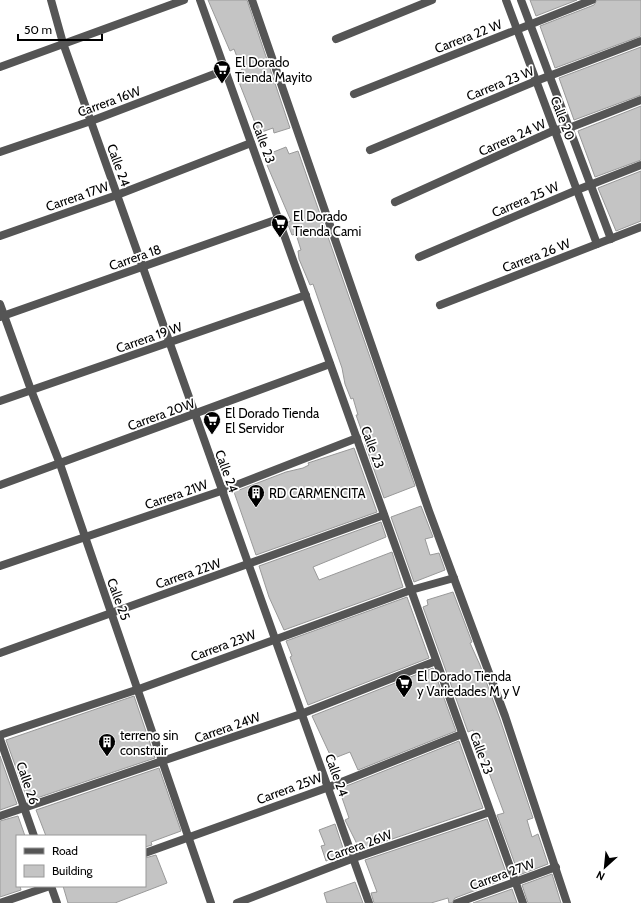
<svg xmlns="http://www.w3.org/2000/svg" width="641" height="903" font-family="Cabin,sans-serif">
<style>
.building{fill:#c4c4c4;stroke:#999}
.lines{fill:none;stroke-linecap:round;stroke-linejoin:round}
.minor{stroke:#555;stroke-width:8}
.labels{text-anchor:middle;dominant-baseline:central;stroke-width:3.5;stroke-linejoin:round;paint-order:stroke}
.street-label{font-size:13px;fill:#000;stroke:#fff}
.poi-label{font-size:13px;fill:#000;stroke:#fff;text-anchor:start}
</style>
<rect width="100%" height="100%" fill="#fff"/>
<g class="building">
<polygon points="208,0 247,0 290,128 274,133 273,128 259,133 235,72 242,70 234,49 230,51"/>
<polygon points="530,0 577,0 536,16"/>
<polygon points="597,0 641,0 641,36 555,68 540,26 594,5"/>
<polygon points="641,47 641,95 574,120 559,78"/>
<polygon points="641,106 641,160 595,177 578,131"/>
<polygon points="286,147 289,154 298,151 415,486 384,498 365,444 366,443 356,415 358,415 353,398 351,399 345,384 342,368 313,284 310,285 299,259 298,251 301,250 296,234 292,235 287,222 291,221 267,165 270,164 266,155"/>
<polygon points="641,171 641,221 616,231 598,188"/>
<polygon points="354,448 377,512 256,555 234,492 286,472 303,468 309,465 308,463 311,462"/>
<polygon points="421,506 433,537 425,539 430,555 439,553 445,570 414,582 391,517"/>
<polygon points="381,522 386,537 313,567 319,580 392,552 403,587 284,630 269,597 259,566"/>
<polygon points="453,592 472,642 470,643 480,665 500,719 533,818 527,820 532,837 538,834 548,864 519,875 497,815 504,813 473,730 468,732 423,607 428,605 427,600"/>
<polygon points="407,597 429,658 308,705 290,657 292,656 286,641"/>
<polygon points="433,668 456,731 358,770 350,752 332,759 312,716"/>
<polygon points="134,696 155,758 28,801 6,740"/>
<polygon points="459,741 483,808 360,850 345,820 349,818 339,789"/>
<polygon points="0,756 17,804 0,810"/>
<polygon points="159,768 181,831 151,842 152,845 145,847 145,836 46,836 36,810"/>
<polygon points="18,816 25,836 17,836 17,886 20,886 21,890 0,897 0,821"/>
<polygon points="487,819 508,878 455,898 452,903 449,903 448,898 431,903 374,903 371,893 377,892 365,860"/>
<polygon points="335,824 345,854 326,861 321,846 325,845 319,830"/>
<polygon points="156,855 167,883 115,903 68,903 63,886 145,886 145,858"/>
<polygon points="552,874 561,903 528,903 522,885"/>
<polygon points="355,882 363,903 327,903 324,893"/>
<polygon points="512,889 517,903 473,903"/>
</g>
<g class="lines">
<g class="minor">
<polyline points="51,0 63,43 369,903"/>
<polyline points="200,0 523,903"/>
<polyline points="252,0 429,511 505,716 567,903"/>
<polyline points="506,0 597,244"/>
<polyline points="521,0 611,239"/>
<polyline points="336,39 432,0"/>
<polyline points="0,67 184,0"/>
<polyline points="354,94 592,0"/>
<polyline points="370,150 536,81 641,41"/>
<polyline points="0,152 91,121 225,70"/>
<polyline points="395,202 555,130 569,128 641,100"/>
<polyline points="0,236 117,195 251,143"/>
<polyline points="419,257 577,190 641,165"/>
<polyline points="0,304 31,390 60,464 211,903"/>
<polyline points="440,305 641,227"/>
<polyline points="0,317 278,219"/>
<polyline points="0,401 306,295"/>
<polyline points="0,485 330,364"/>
<polyline points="0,566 221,491 357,438"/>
<polyline points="0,653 384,515"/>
<polyline points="0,735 139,689 411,590 454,578"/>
<polyline points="0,739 34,836"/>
<polyline points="0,816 301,714 436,661"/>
<polyline points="145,853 329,787 462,734"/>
<polyline points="51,886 57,903"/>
<polyline points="0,903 50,886"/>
<polyline points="237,903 354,858 490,812"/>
<polyline points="457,903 556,867"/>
</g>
</g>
<defs>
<symbol id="supermarket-pin" viewBox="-11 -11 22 30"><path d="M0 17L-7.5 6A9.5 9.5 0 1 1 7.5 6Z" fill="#000" stroke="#fff"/><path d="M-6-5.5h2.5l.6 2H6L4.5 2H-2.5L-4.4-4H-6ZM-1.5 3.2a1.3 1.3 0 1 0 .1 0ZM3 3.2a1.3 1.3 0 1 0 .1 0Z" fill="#fff"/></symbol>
<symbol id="building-pin" viewBox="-11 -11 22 30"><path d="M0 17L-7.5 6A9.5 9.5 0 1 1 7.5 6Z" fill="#000" stroke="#fff"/><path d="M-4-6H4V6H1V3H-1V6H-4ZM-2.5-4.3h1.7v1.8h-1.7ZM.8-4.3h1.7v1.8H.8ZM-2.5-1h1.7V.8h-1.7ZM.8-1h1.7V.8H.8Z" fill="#fff"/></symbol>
</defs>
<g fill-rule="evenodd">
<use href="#supermarket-pin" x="212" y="59" width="20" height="27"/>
<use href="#supermarket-pin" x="270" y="213" width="20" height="27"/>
<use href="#supermarket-pin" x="202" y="410" width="20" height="27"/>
<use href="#building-pin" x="246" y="483" width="20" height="27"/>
<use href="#supermarket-pin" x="394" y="673" width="20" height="27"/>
<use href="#building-pin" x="97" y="732" width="20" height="27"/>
</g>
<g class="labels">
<g class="street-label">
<text transform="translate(468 36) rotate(-21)">Carrera 22 W</text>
<text transform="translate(500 83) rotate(-22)">Carrera 23 W</text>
<text transform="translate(109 101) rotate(-20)">Carrera 16W</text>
<text transform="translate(563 118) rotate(69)">Calle 20</text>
<text transform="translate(512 137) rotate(-24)">Carrera 24 W</text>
<text transform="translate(264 142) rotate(70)">Calle 23</text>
<text transform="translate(119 165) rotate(70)">Calle 24</text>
<text transform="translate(77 196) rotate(-19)">Carrera 17W</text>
<text transform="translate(525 199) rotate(-23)">Carrera 25 W</text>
<text transform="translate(536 255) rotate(-21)">Carrera 26 W</text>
<text transform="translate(135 257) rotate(-19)">Carrera 18</text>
<text transform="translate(149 337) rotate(-19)">Carrera 19 W</text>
<text transform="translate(161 414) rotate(-20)">Carrera 20W</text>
<text transform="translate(373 447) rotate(70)">Calle 23</text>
<text transform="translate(227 471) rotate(70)">Calle 24</text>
<text transform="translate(176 494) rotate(-19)">Carrera 21W</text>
<text transform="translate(188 573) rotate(-19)">Carrera 22W</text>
<text transform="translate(119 599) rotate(70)">Calle 25</text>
<text transform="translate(223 645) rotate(-20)">Carrera 23W</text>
<text transform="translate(227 727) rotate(-19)">Carrera 24W</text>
<text transform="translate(482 753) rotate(70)">Calle 23</text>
<text transform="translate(337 775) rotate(70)">Calle 24</text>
<text transform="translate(28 783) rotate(71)">Calle 26</text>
<text transform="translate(289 788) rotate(-20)">Carrera 25W</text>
<text transform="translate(359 845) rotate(-20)">Carrera 26W</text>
<text transform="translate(502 874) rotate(-20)">Carrera 27W</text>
</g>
<g class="poi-label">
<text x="235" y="62">El Dorado<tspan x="235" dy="15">Tienda Mayito</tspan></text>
<text x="293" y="216">El Dorado<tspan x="293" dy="15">Tienda Cami</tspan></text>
<text x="225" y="413">El Dorado Tienda<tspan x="225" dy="15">El Servidor</tspan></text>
<text x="269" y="493">RD CARMENCITA</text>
<text x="417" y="676">El Dorado Tienda<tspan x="417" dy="15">y Variedades M y V</tspan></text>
<text x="120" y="735">terreno sin<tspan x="120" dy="15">construir</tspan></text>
</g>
</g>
<rect x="16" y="835" width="130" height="52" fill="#ffffff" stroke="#999999"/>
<rect x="24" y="848" width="20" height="6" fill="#555555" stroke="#999999"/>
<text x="52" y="855" font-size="12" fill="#000000">Road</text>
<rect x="24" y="865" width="20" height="12" fill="#c4c4c4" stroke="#999999"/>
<text x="52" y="875" font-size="12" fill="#000000">Building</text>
<g transform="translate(605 867) rotate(207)" stroke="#ffffff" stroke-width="3" paint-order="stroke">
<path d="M0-3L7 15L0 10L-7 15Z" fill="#000000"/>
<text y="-6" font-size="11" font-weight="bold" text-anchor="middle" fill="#000000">N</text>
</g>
<path d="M18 34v6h84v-6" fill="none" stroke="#000000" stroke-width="2"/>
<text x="24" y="34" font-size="12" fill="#000000" stroke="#ffffff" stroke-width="3" paint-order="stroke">50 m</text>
</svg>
